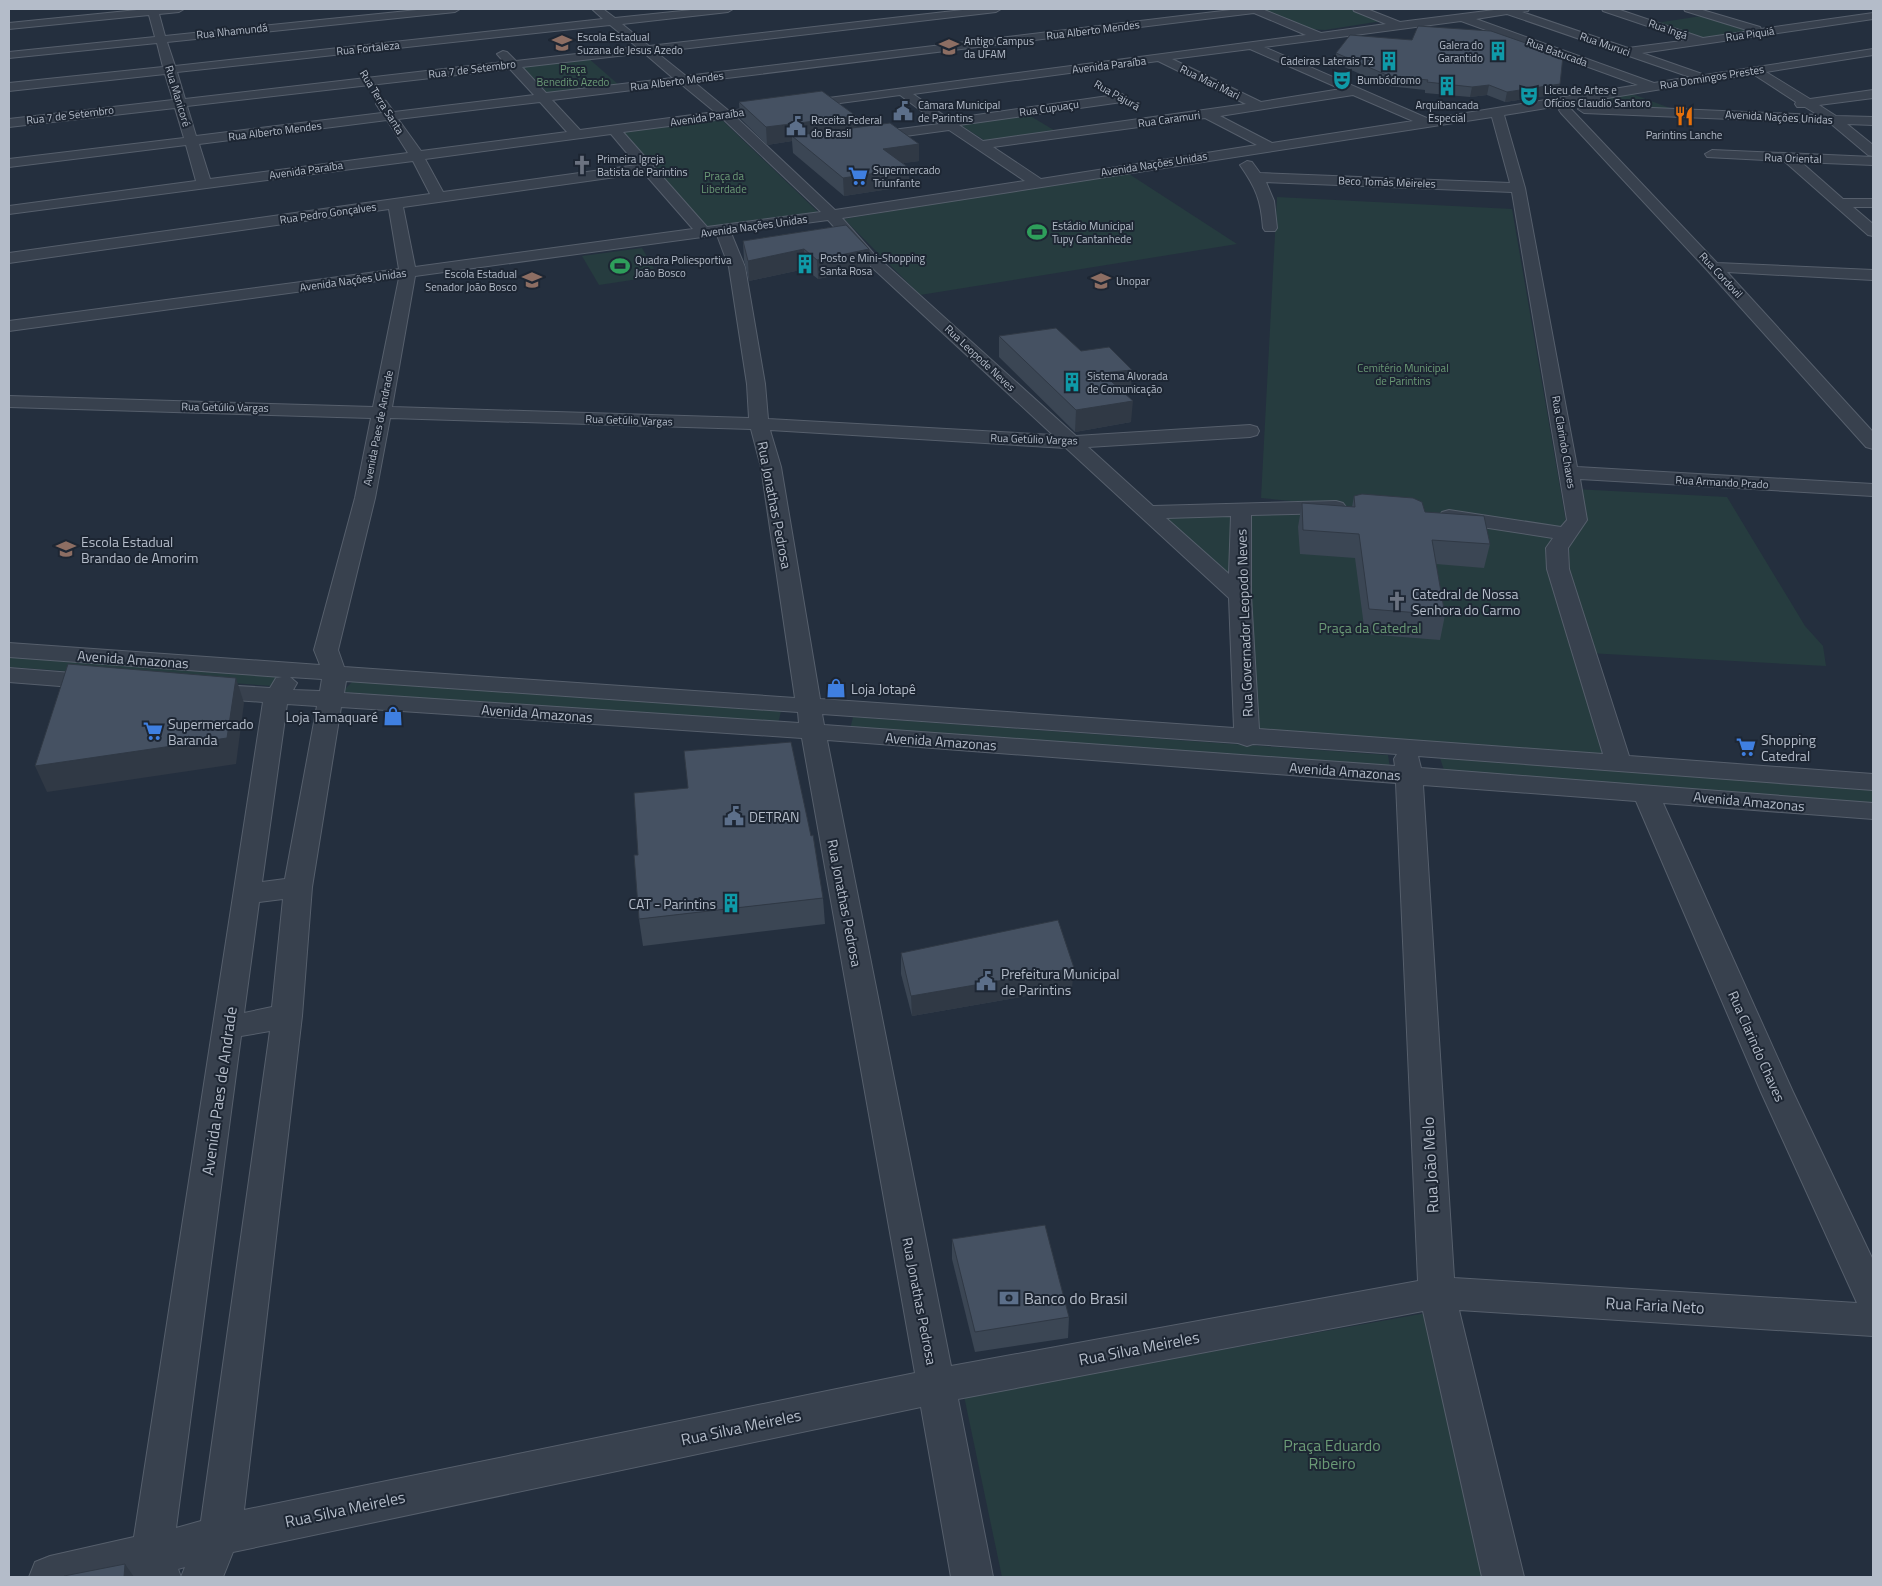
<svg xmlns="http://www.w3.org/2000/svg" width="1882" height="1586" font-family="'Titillium Web',sans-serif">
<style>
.green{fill:#263c3f}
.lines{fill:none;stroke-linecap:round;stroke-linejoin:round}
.minor-casing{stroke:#565f6c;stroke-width:2}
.minor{fill:#38414e;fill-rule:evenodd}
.wall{fill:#3b4654}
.shaded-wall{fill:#303945}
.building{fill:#455162;stroke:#303945}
.labels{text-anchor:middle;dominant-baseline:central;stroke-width:4;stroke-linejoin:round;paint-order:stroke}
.far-street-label{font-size:11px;fill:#b4bcc9;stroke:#1d2633}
.far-poi-label{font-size:11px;fill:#b4bcc9;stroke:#1d2633;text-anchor:start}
.far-park-label{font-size:11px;fill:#6b9a76;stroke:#1d2633}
.street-label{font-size:14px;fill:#b4bcc9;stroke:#1d2633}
.poi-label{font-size:14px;fill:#b4bcc9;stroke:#1d2633;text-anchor:start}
.park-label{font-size:14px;fill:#6b9a76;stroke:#1d2633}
.near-street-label{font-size:16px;fill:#b4bcc9;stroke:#1d2633}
.near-poi-label{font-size:16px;fill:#b4bcc9;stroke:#1d2633;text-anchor:start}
.near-park-label{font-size:16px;fill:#6b9a76;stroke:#1d2633}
</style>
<rect width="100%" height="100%" fill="#242f3e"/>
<g class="green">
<polygon points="1259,9 1352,9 1382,21 1325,30 1310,29"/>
<polygon points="1708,15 1759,31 1704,39 1656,23"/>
<polygon points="587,57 620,86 546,95 517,65"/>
<polygon points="1627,92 1675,110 1571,104"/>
<polygon points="1027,114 1057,132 987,142 959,124"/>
<polygon points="721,119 818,212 706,228 622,131"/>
<polygon points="1126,172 1237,244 920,295 844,219"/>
<polygon points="1277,197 1512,209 1567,528 1261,498"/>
<polygon points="642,248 658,276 599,285 582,256"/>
<polygon points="1574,489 1727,497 1805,626 1823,646 1826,666 1588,653 1624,764 1248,737 1246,596 1151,514 1315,507 1568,536"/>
<polygon points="9,656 278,676 272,686 9,667"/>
<polygon points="354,680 781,711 778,724 342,692"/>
<polygon points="853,717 1388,755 1390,768 850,729"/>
<polygon points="1440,758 1873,790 1873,804 1445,773"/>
<polygon points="1426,1313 1486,1577 1002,1577 964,1396"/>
</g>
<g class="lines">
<defs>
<g id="minor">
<path d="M147,9H184L179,12L159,14L165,36L427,9H460L455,12L167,42L175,66L603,19L592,9H603L615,18L701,9H733L728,12L622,24L649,46L971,9H1001L996,12L656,52L686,76L1239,9H1262L1321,33L1386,24L1354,11L1353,9H1367L1400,22L1502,9H1529L1528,11L1522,12L1628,48L1689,40L1603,11L1602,9H1617L1703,38L1750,31L1685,11L1684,9H1699L1760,27L1761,29L1873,13V19L1642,53L1705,75L1873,49V55L1766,72L1810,99L1873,90V98L1819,105L1836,116L1873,117V125L1847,124L1873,145V156L1868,155L1830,123L1584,113L1578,109L1584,105L1818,115L1805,107H1797L1795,104L1796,102L1753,74L1504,115L1525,188L1577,467L1873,484V496L1580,479L1587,520L1568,548L1569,569L1629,756L1873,774V790L1418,756L1421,768L1873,803V819L1663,803L1793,1092L1873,1260V1336L1459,1310L1524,1577H1482L1423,1311L958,1399L993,1577H951L921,1407L233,1552L223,1577H181L185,1567L178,1569L181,1577H29L35,1562L50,1556L134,1537L263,702L206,698L197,696L194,691L197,686L206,684L270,688L276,678L282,677L9,657V643L320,665L314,650L355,498L371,418L9,407V396L373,407L399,278L9,331V321L399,269L389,209L9,263V253L430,194L413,161L9,214V206L196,181L186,145L9,167V159L184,138L175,108L9,127V119L173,100L165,74L9,91V83L163,67L157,43L9,58V52L155,37L149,15L9,29V23ZM1254,13L1306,35L729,111L694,82ZM1507,14L1690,77L1654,83L1476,19ZM1461,21L1638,85L1429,119L1264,47ZM610,25L637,47L516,61L507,52L503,51L497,54L504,62L185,99L177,72ZM1250,49L1341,89L1261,102L1172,59ZM644,53L673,78L546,93L522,67ZM1158,61L1246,104L983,141L959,125L1122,102L1128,98L1122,94L949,119L913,94ZM510,69L534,95L394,112L386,101L382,100L376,104L382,113L196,136L187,106ZM681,84L715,112L580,130L552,100ZM900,95L939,124L869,133L862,137L864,140L869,141L949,130L1025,181L835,210L736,117ZM1353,95L1413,121L1272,143L1220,116ZM540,102L567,132L421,151L398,119ZM1492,117L1510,183L1260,173L1252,162L1247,161L1240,165C1256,188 1261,200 1263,228L1265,231H1275L1277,228L1274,201L1266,182L1512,192L1567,520L1561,527L1449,510L1442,512L1439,516L1442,520L1449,522L1553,538L1546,548L1547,569L1603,754L1259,729L1251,596V515L1336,513L1343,511L1346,507L1343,503L1336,501L1153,506L1088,447L1250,437L1257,435L1259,431L1257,427L1250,425L1076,436L874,254L842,218ZM1205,118L1257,145L1041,179L993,147ZM723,119L821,212L707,227L623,132ZM387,120L408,153L210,179L199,144ZM611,134L637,165L443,192L425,159ZM644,173L693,229L415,267L403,207ZM828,220L864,260L1053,435L768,419L765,384L745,267L731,233ZM717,235L729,267L747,384L749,418L392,407L415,276ZM390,418L751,429L761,467L795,698L344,667L338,650L375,498ZM770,430L1066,448L1229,598L1234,728L820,699L781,467ZM1231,516L1229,574L1166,518ZM290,677L322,679L320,691L293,690L297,683ZM346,681L798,712L799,723L344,693ZM287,704L317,706L285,879L262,882ZM341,707L802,738L915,1373L244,1510L302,1016L312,887ZM822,714L1238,743L1247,746L1253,744L1397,754L1394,759L1395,766L824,725ZM827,740L1396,783L1418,1281L951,1366ZM1423,785L1636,801L1761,1092L1857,1303L1454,1278ZM283,899L272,1007L244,1013L259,902ZM270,1031L201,1521L176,1528L241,1036Z"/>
<polygon points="1565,106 1569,107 1717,263 1873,270 1873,280 1727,272 1873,432 1873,449 1866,447 1707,270 1561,113 1559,110"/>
<polygon points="1712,150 1873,157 1873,165 1801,162 1843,199 1873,199 1873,207 1853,207 1873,224 1873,236 1868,235 1784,161 1707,157 1705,154"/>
<polygon points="9,668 98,675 106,677 110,682 106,687 98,689 9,682"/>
</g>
</defs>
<use href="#minor" class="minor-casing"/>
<use href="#minor" class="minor"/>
</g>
<g class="wall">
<polygon points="1336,53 1558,94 1505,102 1487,95 1470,97 1425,93 1425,90 1388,86 1335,63"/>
<polygon points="739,102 857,127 919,161 903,163 909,168 909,186 844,196 793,153 792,141 767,145 740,118"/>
<polygon points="846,225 870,268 818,279 805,269 749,281 744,260 743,241"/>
<polygon points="999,336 1081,351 1131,391 1123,392 1131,422 1075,432 999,357"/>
<polygon points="1354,496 1425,512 1490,544 1484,568 1436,564 1445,615 1440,640 1365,634 1355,558 1300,554 1298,527 1302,503 1352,507"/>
<polygon points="823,898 825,924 643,946 639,919"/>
<polygon points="901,953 1072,988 912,1016 901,974"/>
<polygon points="952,1239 1069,1317 1068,1338 975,1352 952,1259"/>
</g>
<g class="shaded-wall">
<polygon points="1560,84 1558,94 1505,102 1507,92"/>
<polygon points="1489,85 1487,95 1470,97 1472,87"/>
<polygon points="856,116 857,133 792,136 792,141 767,145 766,127"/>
<polygon points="919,144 919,161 883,166 883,149"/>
<polygon points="909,168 909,186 844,196 843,178"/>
<polygon points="804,249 805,269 749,281 748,261"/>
<polygon points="869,249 870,268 818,279 817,260"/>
<polygon points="1132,370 1131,391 1101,395 1102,373"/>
<polygon points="1133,401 1131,422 1075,432 1076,410"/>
<polygon points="236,678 244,703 236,764 47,792 35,766"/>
<polygon points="1074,968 1072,988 912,1016 911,996"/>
<polygon points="125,1564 134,1577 124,1577"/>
</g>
<g class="building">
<polygon points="1418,26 1491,31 1563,56 1560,84 1507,92 1489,85 1472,87 1427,82 1428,80 1389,76 1336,53 1350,35 1412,40"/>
<polygon points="822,91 856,116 766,127 739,102"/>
<polygon points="890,123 919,144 883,149 909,168 843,178 792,136"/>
<polygon points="846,225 869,249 817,260 804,249 748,261 743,241"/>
<polygon points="1056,328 1081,351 1109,347 1132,370 1102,373 1133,401 1076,410 999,336"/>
<polygon points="1362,494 1413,498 1422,502 1425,512 1484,516 1490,544 1432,540 1445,615 1369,609 1359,534 1303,530 1302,503 1355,507 1354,496"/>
<polygon points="68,664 236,678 227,738 35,766"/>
<polygon points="791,742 811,836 813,835 823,898 639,919 634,855 638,855 634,793 688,788 684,751"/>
<polygon points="1058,920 1074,968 911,996 901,953"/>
<polygon points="1045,1225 1069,1317 975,1332 952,1239"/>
<polygon points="125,1564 124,1577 63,1577 64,1576"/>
</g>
<defs>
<symbol id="school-bare" viewBox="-9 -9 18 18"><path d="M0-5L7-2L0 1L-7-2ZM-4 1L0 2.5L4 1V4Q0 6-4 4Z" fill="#8d6e63" stroke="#1d2633" stroke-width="2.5" paint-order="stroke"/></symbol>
<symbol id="university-bare" viewBox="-9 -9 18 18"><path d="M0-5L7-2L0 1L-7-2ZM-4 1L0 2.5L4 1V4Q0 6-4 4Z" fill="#8d6e63" stroke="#1d2633" stroke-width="2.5" paint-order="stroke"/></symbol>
<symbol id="building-bare" viewBox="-9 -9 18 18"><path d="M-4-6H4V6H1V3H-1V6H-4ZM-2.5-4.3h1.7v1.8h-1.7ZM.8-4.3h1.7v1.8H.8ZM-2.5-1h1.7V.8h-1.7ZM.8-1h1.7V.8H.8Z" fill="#0f9aa8" stroke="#1d2633" stroke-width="2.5" paint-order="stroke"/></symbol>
<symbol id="theatre-bare" viewBox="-9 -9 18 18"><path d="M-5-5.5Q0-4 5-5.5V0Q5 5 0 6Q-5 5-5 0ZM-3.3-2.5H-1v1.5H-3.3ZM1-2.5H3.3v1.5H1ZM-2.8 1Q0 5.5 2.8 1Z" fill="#0f9aa8" stroke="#1d2633" stroke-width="2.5" paint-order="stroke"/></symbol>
<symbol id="civic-bare" viewBox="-9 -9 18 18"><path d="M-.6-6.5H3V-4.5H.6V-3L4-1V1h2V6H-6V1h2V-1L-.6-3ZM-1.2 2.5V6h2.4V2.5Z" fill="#5c6f8a" stroke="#1d2633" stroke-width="2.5" paint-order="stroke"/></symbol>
<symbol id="restaurant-bare" viewBox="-9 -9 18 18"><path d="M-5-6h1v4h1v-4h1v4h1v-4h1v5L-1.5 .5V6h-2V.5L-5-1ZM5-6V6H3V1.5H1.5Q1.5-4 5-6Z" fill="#e8710a" stroke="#1d2633" stroke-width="2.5" paint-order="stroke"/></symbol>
<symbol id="church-bare" viewBox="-9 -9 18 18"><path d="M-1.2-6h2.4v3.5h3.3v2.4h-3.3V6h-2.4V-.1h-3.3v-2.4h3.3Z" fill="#6b7280" stroke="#1d2633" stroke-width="2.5" paint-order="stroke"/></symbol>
<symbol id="supermarket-bare" viewBox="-9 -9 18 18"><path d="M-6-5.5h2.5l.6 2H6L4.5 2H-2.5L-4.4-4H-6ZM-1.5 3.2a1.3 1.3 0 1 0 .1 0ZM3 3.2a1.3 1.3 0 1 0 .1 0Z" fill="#3f7fe0" stroke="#1d2633" stroke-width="2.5" paint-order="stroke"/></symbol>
<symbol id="stadium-bare" viewBox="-9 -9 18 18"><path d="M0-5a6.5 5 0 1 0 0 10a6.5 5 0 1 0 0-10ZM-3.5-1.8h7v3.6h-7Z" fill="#2e9e5b" stroke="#1d2633" stroke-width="2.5" paint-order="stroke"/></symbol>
<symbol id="shop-bare" viewBox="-9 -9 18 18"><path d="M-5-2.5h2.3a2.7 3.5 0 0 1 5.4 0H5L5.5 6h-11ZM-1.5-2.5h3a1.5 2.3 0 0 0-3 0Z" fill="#3f7fe0" stroke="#1d2633" stroke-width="2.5" paint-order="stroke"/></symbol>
<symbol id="bank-bare" viewBox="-9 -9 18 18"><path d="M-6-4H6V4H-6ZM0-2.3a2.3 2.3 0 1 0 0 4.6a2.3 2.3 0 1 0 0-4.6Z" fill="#5c6f8a" stroke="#1d2633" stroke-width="2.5" paint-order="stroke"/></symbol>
</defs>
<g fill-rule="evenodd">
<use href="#school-bare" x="548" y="29" width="28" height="28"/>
<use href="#university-bare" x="935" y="33" width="28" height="28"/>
<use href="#building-bare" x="1484" y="37" width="28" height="28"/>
<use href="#building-bare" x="1375" y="47" width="28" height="28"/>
<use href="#theatre-bare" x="1328" y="66" width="28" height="28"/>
<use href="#building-bare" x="1433" y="72" width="28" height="28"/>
<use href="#theatre-bare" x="1515" y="82" width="28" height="28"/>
<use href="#civic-bare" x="889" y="97" width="28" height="28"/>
<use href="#restaurant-bare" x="1670" y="102" width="28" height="28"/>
<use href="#civic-bare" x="782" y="112" width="28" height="28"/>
<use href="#church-bare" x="568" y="151" width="28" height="28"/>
<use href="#supermarket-bare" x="844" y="162" width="28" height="28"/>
<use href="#stadium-bare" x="1023" y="218" width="28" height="28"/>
<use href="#building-bare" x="791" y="250" width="28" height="28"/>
<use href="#stadium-bare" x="606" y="252" width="28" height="28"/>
<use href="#school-bare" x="518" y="266" width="28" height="28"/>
<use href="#university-bare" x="1087" y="267" width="28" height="28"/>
<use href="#building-bare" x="1058" y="368" width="28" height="28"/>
<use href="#school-bare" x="52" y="535" width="28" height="28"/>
<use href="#church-bare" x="1383" y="587" width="28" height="28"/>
<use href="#shop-bare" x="822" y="674" width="28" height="28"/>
<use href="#shop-bare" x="379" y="702" width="28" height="28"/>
<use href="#supermarket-bare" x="139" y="717" width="28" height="28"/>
<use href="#supermarket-bare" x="1732" y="733" width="28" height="28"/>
<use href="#civic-bare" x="720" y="802" width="28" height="28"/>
<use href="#building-bare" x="717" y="889" width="28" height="28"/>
<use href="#civic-bare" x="972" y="967" width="28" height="28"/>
<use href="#bank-bare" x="995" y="1284" width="28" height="28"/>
</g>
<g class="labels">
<g class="far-street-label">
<text transform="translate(1668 29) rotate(19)">Rua Ingá</text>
<text transform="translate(1093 30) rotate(-7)">Rua Alberto Mendes</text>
<text transform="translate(232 31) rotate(-6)">Rua Nhamundá</text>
<text transform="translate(1750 34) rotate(-8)">Rua Piquiá</text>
<text transform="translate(1605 44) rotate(19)">Rua Muruci</text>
<text transform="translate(368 48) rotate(-6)">Rua Fortaleza</text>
<text transform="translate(1557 52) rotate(20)">Rua Batucada</text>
<text transform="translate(1109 65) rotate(-7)">Avenida Paraíba</text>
<text transform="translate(472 69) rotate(-7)">Rua 7 de Setembro</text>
<text transform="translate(1712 77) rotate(-9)">Rua Domingos Prestes</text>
<text transform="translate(677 81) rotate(-7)">Rua Alberto Mendes</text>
<text transform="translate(1210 82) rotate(26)">Rua Mari Mari</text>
<text transform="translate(1117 95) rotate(29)">Rua Pajurá</text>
<text transform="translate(178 96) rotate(73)">Rua Manicoré</text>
<text transform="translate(382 102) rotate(58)">Rua Terra Santa</text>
<text transform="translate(1049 108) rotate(-8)">Rua Cupuaçu</text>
<text transform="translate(70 115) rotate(-7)">Rua 7 de Setembro</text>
<text transform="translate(707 117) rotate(-8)">Avenida Paraíba</text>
<text transform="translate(1779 117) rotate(3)">Avenida Nações Unidas</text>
<text transform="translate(1169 119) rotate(-8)">Rua Caramuri</text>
<text transform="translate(275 131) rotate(-7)">Rua Alberto Mendes</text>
<text transform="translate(1793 158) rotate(2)">Rua Oriental</text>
<text transform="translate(1154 164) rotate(-9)">Avenida Nações Unidas</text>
<text transform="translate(306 170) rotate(-8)">Avenida Paraíba</text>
<text transform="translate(1387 182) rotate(2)">Beco Tomás Meireles</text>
<text transform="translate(328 213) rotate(-8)">Rua Pedro Gonçalves</text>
<text transform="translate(754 226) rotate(-8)">Avenida Nações Unidas</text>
<text transform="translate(1721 275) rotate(47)">Rua Cordovil</text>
<text transform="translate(353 280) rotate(-8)">Avenida Nações Unidas</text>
<text transform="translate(980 358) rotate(43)">Rua Leopode Neves</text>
<text transform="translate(225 407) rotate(1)">Rua Getúlio Vargas</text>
<text transform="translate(629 420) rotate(2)">Rua Getúlio Vargas</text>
<text transform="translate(378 428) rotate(-79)">Avenida Paes de Andrade</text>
<text transform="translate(1034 439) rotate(2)">Rua Getúlio Vargas</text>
<text transform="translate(1564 442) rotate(80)">Rua Clarindo Chaves</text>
<text transform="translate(1722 482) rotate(3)">Rua Armando Prado</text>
</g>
<g class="far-poi-label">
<text x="577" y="37">Escola Estadual<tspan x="577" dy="13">Suzana de Jesus Azedo</tspan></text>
<text x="964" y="41">Antigo Campus<tspan x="964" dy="13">da UFAM</tspan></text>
<text x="1483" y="45" text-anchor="end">Galera do<tspan x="1483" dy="13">Garantido</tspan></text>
<text x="1374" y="61" text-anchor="end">Cadeiras Laterais T2</text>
<text x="1357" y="80">Bumbódromo</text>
<text x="1544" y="90">Liceu de Artes e<tspan x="1544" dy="13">Ofícios Claudio Santoro</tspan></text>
<text x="918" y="105">Câmara Municipal<tspan x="918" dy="13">de Parintins</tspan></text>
<text x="1447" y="105" text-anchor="middle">Arquibancada<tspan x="1447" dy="13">Especial</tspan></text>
<text x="811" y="120">Receita Federal<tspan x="811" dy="13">do Brasil</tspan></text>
<text x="1684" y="135" text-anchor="middle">Parintins Lanche</text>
<text x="597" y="159">Primeira Igreja<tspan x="597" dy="13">Batista de Parintins</tspan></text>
<text x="873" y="170">Supermercado<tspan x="873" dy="13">Triunfante</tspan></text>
<text x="1052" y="226">Estádio Municipal<tspan x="1052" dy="13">Tupy Cantanhede</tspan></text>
<text x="820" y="258">Posto e Mini-Shopping<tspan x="820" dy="13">Santa Rosa</tspan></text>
<text x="635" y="260">Quadra Poliesportiva<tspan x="635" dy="13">João Bosco</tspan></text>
<text x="517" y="274" text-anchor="end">Escola Estadual<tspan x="517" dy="13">Senador João Bosco</tspan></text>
<text x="1116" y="281">Unopar</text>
<text x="1087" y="376">Sistema Alvorada<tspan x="1087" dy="13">de Comunicação</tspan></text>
</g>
<g class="far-park-label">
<text x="573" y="69">Praça<tspan x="573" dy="13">Benedito Azedo</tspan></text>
<text x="724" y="176">Praça da<tspan x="724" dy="13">Liberdade</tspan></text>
<text x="1403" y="368">Cemitério Municipal<tspan x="1403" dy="13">de Parintins</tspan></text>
</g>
<g class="street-label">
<text transform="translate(775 505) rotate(79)">Rua Jonathas Pedrosa</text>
<text transform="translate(1244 623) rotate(-92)">Rua Governador Leopodo Neves</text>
<text transform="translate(133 659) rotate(4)">Avenida Amazonas</text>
<text transform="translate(537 713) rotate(4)">Avenida Amazonas</text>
<text transform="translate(941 741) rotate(4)">Avenida Amazonas</text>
<text transform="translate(1345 771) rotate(4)">Avenida Amazonas</text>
<text transform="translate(1749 801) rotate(5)">Avenida Amazonas</text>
<text transform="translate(845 903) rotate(79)">Rua Jonathas Pedrosa</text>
<text transform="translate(1757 1046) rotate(66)">Rua Clarindo Chaves</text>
<text transform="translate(920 1301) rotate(79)">Rua Jonathas Pedrosa</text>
</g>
<g class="poi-label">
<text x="81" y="541">Escola Estadual<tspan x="81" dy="16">Brandao de Amorim</tspan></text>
<text x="1412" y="593">Catedral de Nossa<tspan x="1412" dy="16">Senhora do Carmo</tspan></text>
<text x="851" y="688">Loja Jotapê</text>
<text x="378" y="716" text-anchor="end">Loja Tamaquaré</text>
<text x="168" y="723">Supermercado<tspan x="168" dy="16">Baranda</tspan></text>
<text x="1761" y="739">Shopping<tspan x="1761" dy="16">Catedral</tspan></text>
<text x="749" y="816">DETRAN</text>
<text x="716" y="903" text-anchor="end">CAT - Parintins</text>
<text x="1001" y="973">Prefeitura Municipal<tspan x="1001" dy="16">de Parintins</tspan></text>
</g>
<g class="park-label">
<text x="1370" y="627">Praça da Catedral</text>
</g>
<g class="near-street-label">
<text transform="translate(219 1091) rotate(-82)">Avenida Paes de Andrade</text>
<text transform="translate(1430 1165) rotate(-93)">Rua João Melo</text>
<text transform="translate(1655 1305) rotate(3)">Rua Faria Neto</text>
<text transform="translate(1139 1348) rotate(-11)">Rua Silva Meireles</text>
<text transform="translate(741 1427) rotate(-12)">Rua Silva Meireles</text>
<text transform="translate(345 1509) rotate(-12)">Rua Silva Meireles</text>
</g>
<g class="near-poi-label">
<text x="1024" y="1298">Banco do Brasil</text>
</g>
<g class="near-park-label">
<text x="1332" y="1445">Praça Eduardo<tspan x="1332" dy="18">Ribeiro</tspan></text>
</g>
</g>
<rect width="1882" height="1586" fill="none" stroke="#b4bcc9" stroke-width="20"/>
</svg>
